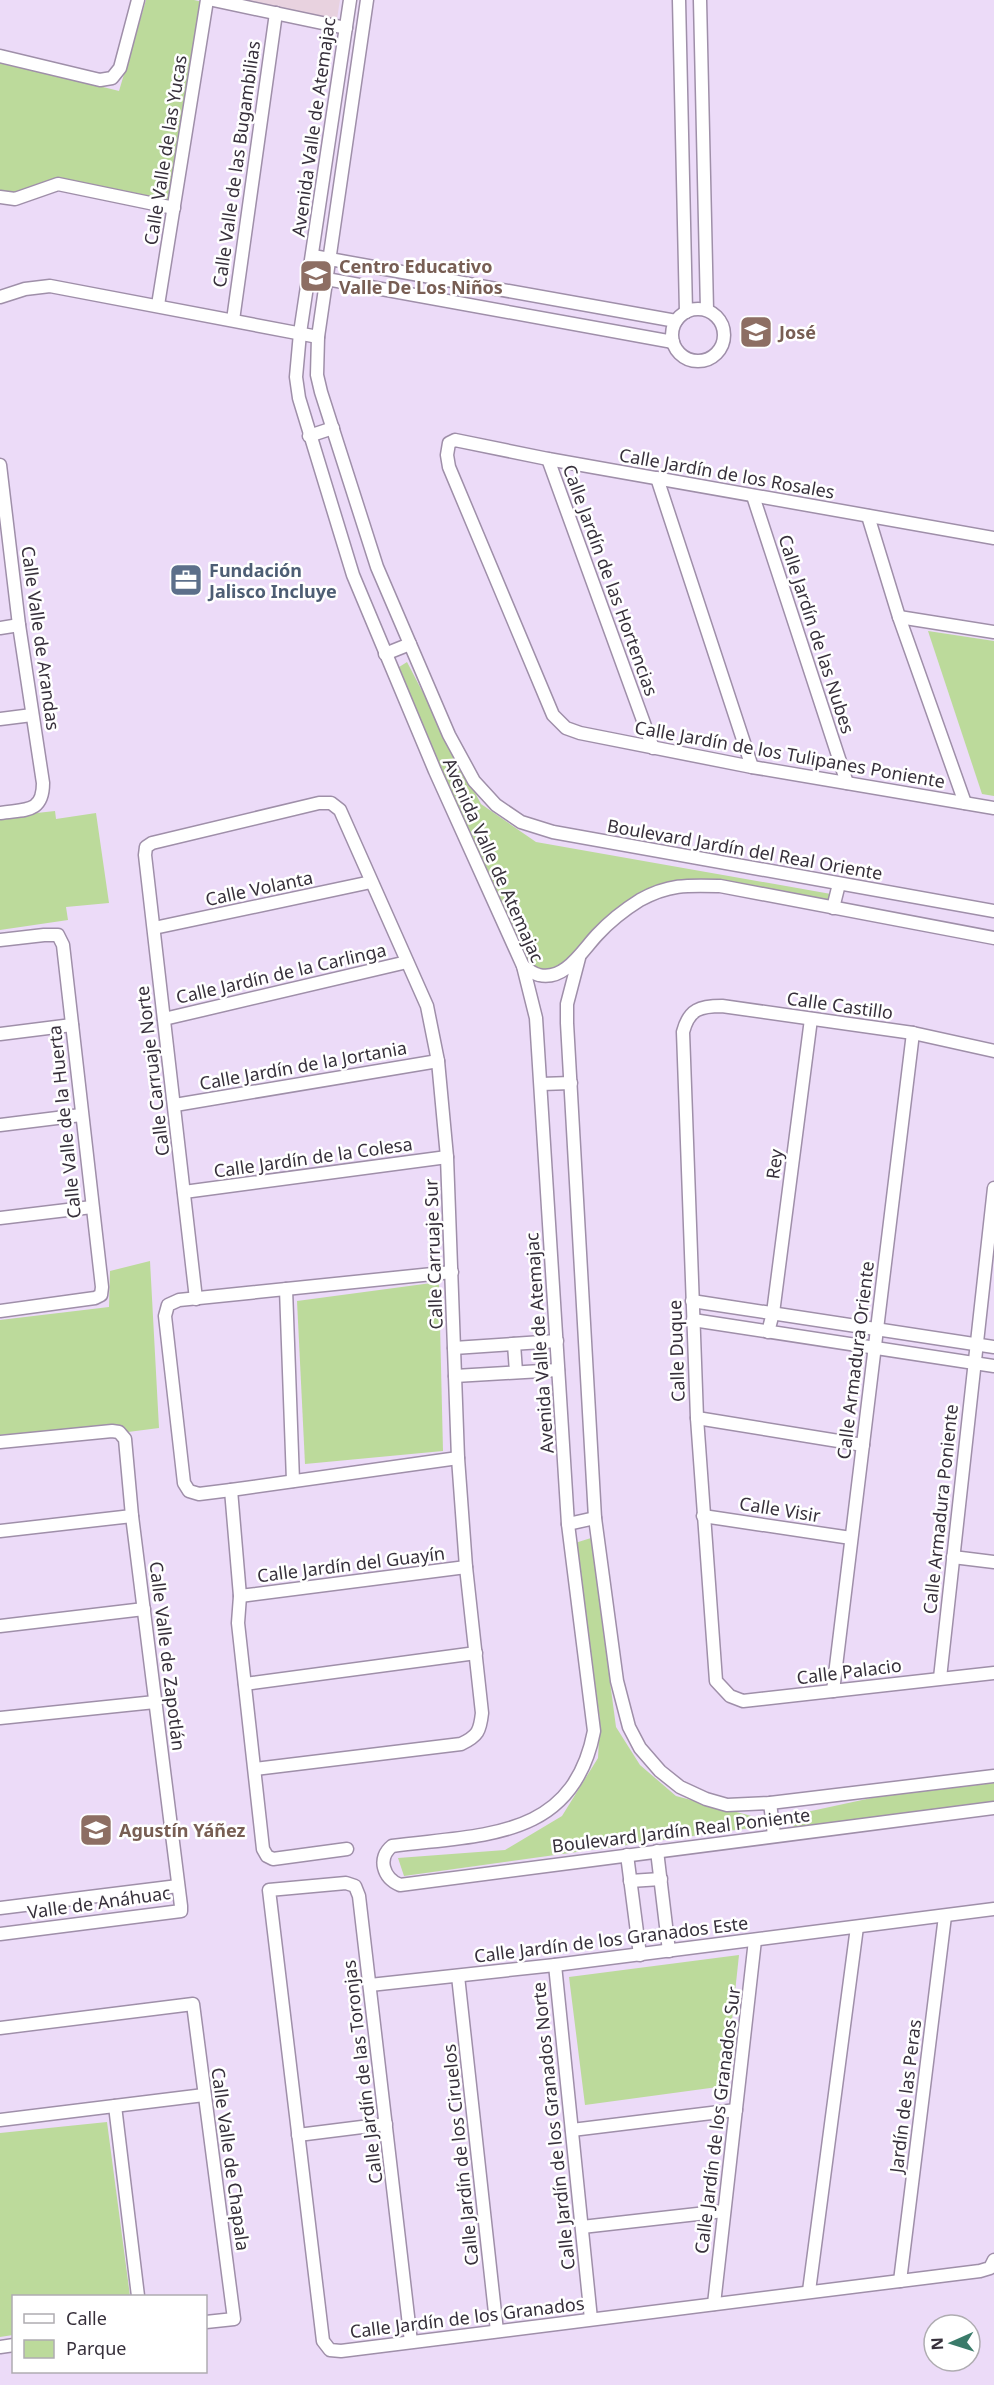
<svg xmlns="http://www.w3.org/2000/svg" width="994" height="2385" font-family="'Noto Sans',sans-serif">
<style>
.commercial{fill:#e8d2df}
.green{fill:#bcda9b}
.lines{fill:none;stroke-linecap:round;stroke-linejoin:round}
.street-casing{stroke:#9f8fa9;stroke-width:15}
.street{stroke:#fff;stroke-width:12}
.labels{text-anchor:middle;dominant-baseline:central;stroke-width:5;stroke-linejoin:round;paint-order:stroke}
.street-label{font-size:18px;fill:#37303b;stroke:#fff}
.education-label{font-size:18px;font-weight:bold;fill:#785e54;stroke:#fff;text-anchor:start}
.service-label{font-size:18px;font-weight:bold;fill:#4e5e75;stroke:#fff;text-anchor:start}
</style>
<rect width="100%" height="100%" fill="#ecdbf8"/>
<polygon class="commercial" points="244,0 340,0 337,19"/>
<g class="green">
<polygon points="146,0 194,0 203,2 171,202 58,181 15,196 0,193 0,61 119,91"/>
<polygon points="928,631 994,641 994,796 982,794"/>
<polygon points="407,662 481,804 536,842 831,894 829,905 719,885 656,890 565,966 539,974 523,965 396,669"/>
<polygon points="55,811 56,819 96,813 109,903 66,907 68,920 0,930 0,817"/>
<polygon points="150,1261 159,1428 128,1432 121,1426 0,1435 0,1320 109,1307 110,1271"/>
<polygon points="439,1282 443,1451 305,1464 297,1301"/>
<polygon points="591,1538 616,1727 640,1765 676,1796 759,1818 758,1827 404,1876 398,1858 505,1850 562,1816 598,1758 600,1720 575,1543"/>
<polygon points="994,1783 994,1802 794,1827 788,1816 876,1797"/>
<polygon points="739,1955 725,2086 585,2105 569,1977"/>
<polygon points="107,2122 130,2296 14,2296 13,2335 0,2337 0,2133"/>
</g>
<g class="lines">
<defs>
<g id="street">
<polyline points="213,0 346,28"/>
<path d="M350,0L300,333L296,377L299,398L353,575L435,771L523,966L536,1018L568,1524L594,1731C573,1841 481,1834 392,1846C377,1858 383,1878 400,1885L994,1808"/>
<polyline points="367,0 318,337 317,375 321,392 377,567 449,735 474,781 496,805 521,822 553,832 994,911"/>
<polyline points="679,0 686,312"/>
<polyline points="700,0 707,310"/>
<polyline points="0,56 100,80 112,78 120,68 138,0"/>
<polyline points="0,197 15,199 58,184 174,208"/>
<polyline points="313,256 676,321"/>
<polyline points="310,276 673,342"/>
<polyline points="0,297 25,289 50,286 318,337"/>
<polyline points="158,305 207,0"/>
<circle cx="698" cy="335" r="26"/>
<polyline points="233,320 276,13"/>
<polyline points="309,436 333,428"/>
<polyline points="548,459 653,748"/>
<path d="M0,465L19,625L43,783C43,814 24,809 0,813"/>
<polyline points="657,478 752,767"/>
<polyline points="753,496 847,783"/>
<polyline points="868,516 899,617 965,803"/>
<polyline points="994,538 548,459 455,440 449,443 447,455 449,467 553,715 566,728 580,733 752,767 994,808"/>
<polyline points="899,617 994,632"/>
<polyline points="0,628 19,625"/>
<polyline points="385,654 410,644"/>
<polyline points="0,719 32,715"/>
<polyline points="833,908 839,884"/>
<polyline points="154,928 371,882"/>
<polyline points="0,940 44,935 58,935 63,945 102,1287 101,1295 95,1298 0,1311"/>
<polyline points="579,958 567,1004 567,1023 595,1518 617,1681 629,1727 640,1748 660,1771 680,1787 706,1799 727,1805 770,1803 994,1776"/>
<path d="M523,966C527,969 534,974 539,975C565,981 582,951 597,935C609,922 624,910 640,900C669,884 688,885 720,886L994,938"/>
<polyline points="164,1019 407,962"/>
<polyline points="0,1034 72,1025"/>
<path d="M994,1051L913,1033L722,1006C700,1006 689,1009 683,1032L697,1418L716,1681L730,1696L743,1701L994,1673"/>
<polyline points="541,1084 571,1083"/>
<polyline points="175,1105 438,1061"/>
<polyline points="0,1125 81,1115"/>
<polyline points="184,1192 447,1157"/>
<polyline points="0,1218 92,1207"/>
<polyline points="452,1272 179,1300 168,1305 165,1316 184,1483 189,1491 199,1494 231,1490 458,1458"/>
<polyline points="286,1289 293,1481"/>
<path d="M196,1299L145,855L146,847L152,843L319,803H331L340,810L427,1006L438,1061L447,1157L458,1458L466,1567L482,1713C480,1731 478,1736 461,1744L255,1769"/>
<polyline points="692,1301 994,1347"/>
<polyline points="693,1320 994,1366"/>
<polyline points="768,1332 773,1313 811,1019"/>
<polyline points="514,1344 516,1372"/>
<polyline points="454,1348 557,1341"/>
<polyline points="455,1376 558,1370"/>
<polyline points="697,1418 863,1445"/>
<polyline points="0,1442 112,1431 119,1432 125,1439 132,1516 181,1906 181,1911 0,1934"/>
<polyline points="231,1490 240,1596 238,1623 263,1849 267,1856 273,1859 347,1849"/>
<polyline points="703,1516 851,1538"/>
<polyline points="568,1524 595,1518"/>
<polyline points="0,1531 132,1516"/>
<polyline points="953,1557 994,1562"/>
<polyline points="240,1596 466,1567"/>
<polyline points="0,1626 144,1609"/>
<polyline points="940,1678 994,1188"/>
<polyline points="245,1684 476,1653"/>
<polyline points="833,1691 913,1033"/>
<polyline points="0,1718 155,1702"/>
<polyline points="770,1803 774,1835"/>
<polyline points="657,1851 669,1951"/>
<polyline points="627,1855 640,1955"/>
<polyline points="630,1881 661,1879"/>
<polyline points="0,1908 178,1886"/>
<polyline points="555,1965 591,2319"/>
<polyline points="458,1976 497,2331"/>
<polyline points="370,1985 555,1965 994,1909"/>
<polyline points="0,2028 193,2004 234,2319 206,2322"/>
<polyline points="115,2106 138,2296"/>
<polyline points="0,2120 204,2095"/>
<polyline points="572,2130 736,2110"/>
<polyline points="298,2135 386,2124"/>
<polyline points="582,2227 724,2211"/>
<polyline points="900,2281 945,1916"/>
<polyline points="809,2291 857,1927"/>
<polyline points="714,2304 755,1940"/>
<polyline points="411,2342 359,1896 355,1886 346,1883 269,1890 323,2341 330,2350 341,2351 980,2271 990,2268 994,2260"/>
<polyline points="0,2347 14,2345"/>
</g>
</defs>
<use href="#street" class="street-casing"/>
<use href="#street" class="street"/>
</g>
<defs>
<symbol id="school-square" viewBox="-11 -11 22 22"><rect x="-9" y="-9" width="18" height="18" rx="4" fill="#8d6e63" stroke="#fff"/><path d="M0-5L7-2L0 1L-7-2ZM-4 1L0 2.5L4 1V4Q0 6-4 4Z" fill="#fff"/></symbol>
<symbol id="office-square" viewBox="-11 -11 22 22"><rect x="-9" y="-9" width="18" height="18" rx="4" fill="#5c6f8a" stroke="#fff"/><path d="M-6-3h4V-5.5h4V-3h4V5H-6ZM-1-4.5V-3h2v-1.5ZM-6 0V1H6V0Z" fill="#fff"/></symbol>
</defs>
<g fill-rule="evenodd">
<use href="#school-square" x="297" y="257" width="38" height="38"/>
<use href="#school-square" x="737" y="313" width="38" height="38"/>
<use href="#office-square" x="167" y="561" width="38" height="38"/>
<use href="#school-square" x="77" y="1811" width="38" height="38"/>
</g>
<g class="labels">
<g class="street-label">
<text transform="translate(313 127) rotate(-82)">Avenida Valle de Atemajac</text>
<text transform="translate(165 150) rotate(-81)">Calle Valle de las Yucas</text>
<text transform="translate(236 164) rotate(-82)">Calle Valle de las Bugambilias</text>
<text transform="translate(727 473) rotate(10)">Calle Jardín de los Rosales</text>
<text transform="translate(611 580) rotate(70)">Calle Jardín de las Hortencias</text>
<text transform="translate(817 634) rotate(72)">Calle Jardín de las Nubes</text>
<text transform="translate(41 638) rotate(82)">Calle Valle de Arandas</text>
<text transform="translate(790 754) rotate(10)">Calle Jardín de los Tulipanes Poniente</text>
<text transform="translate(745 849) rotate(10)">Boulevard Jardín del Real Oriente</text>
<text transform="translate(494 860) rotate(66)">Avenida Valle de Atemajac</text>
<text transform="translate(259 888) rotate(-12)">Calle Volanta</text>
<text transform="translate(281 973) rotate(-13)">Calle Jardín de la Carlinga</text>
<text transform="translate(840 1005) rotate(8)">Calle Castillo</text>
<text transform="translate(303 1065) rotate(-10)">Calle Jardín de la Jortania</text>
<text transform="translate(152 1071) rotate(-97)">Calle Carruaje Norte</text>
<text transform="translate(64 1122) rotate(-96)">Calle Valle de la Huerta</text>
<text transform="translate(313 1157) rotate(-8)">Calle Jardín de la Colesa</text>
<text transform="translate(774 1164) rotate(-83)">Rey</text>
<text transform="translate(433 1254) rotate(-92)">Calle Carruaje Sur</text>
<text transform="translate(539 1343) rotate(-94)">Avenida Valle de Atemajac</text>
<text transform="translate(676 1351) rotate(-92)">Calle Duque</text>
<text transform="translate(855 1360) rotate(-83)">Calle Armadura Oriente</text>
<text transform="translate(780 1509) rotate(9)">Calle Visir</text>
<text transform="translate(940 1509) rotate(-84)">Calle Armadura Poniente</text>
<text transform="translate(351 1564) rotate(-7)">Calle Jardín del Guayín</text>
<text transform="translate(168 1656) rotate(83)">Calle Valle de Zapotlán</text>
<text transform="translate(849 1671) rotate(-7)">Calle Palacio</text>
<text transform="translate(681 1830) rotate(-7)">Boulevard Jardín Real Poniente</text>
<text transform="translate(99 1902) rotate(-8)">Valle de Anáhuac</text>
<text transform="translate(611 1939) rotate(-7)">Calle Jardín de los Granados Este</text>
<text transform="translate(362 2072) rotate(-97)">Calle Jardín de las Toronjas</text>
<text transform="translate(905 2096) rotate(-83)">Jardín de las Peras</text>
<text transform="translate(717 2120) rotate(-83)">Calle Jardín de los Granados Sur</text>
<text transform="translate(553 2126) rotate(-96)">Calle Jardín de los Granados Norte</text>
<text transform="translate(460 2155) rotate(-96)">Calle Jardín de los Ciruelos</text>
<text transform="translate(231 2159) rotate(82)">Calle Valle de Chapala</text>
<text transform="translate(467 2317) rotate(-7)">Calle Jardín de los Granados</text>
</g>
<g class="education-label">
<text x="339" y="266">Centro Educativo<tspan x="339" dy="21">Valle De Los Niños</tspan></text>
<text x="779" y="332">José</text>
<text x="119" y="1830">Agustín Yáñez</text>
</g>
<g class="service-label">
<text x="209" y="570">Fundación<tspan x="209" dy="21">Jalisco Incluye</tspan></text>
</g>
</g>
<rect x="12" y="2295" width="195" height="78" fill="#ffffff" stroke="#afacb1" stroke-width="1.5"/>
<rect x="24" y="2314" width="30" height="9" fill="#ffffff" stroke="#afacb1" stroke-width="1.5"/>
<text x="66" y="2325" font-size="18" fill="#37303b">Calle</text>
<rect x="24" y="2340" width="30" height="18" fill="#bcda9b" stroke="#afacb1" stroke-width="1.5"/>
<text x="66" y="2355" font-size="18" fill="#37303b">Parque</text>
<g transform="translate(952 2343) rotate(267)"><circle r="28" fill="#ffffff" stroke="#afacb1" stroke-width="1.5"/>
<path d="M0-4.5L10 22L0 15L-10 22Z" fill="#3a7b6a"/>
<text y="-9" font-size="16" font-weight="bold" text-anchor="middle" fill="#37303b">N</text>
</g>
</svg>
